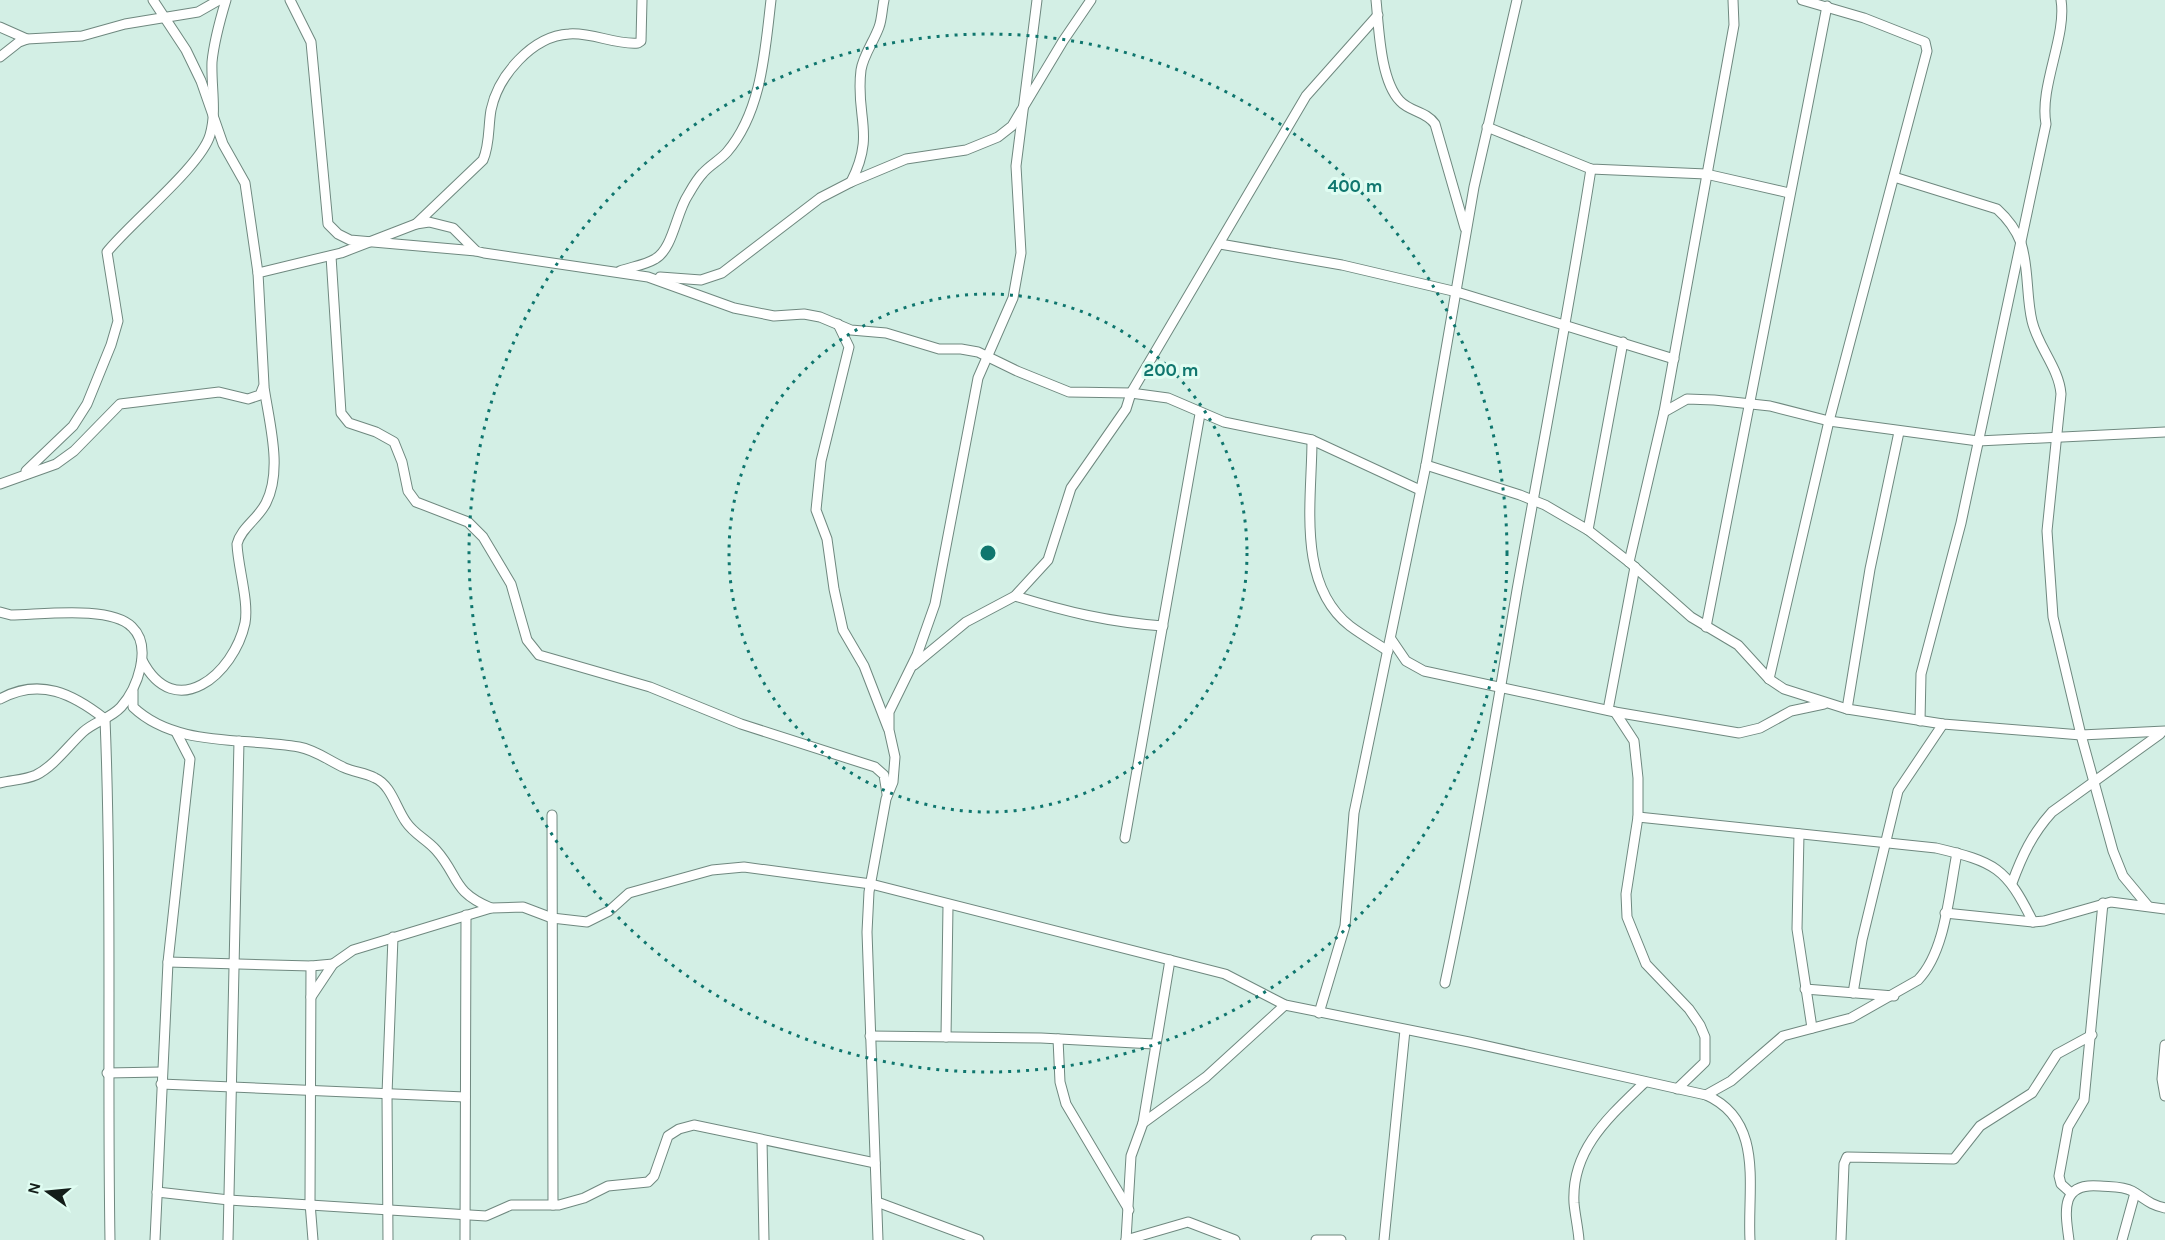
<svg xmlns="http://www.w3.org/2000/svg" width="2165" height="1240" font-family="Karla,sans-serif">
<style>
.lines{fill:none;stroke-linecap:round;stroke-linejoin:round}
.minor-casing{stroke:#6f887f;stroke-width:11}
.minor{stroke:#fff;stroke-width:9}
.ring{fill:none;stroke:#0f766e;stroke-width:3;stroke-dasharray:3 6}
.centre{fill:#0f766e;stroke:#e0fdf2;stroke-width:3}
.ring-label{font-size:18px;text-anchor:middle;font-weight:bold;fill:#0f766e;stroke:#e0fdf2;stroke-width:6;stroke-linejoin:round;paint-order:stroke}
</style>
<rect width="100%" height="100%" fill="#d3efe5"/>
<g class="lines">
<defs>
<g id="minor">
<polyline points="153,0 186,50 201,81 223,144 245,183 258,273"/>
<polyline points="290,0 311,42 328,224 338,234 350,240 476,251"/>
<path d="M1376,0C1379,28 1380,80 1400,101C1410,112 1426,111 1435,124L1465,228"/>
<polyline points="0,27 27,39"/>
<polyline points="0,57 19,42 27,39 82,36 125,24 198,12 219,0"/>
<polyline points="1487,127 1591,169 1706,174 1789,193"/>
<path d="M1894,177L1997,209C2007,218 2016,230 2021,243C2029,268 2026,296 2032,321C2038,347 2059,368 2061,394L2047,531L2053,617L2081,735L2113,851L2123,876L2148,906"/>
<path d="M851,182C876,133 855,117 861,70C863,56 874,41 879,27C882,19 882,9 884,0"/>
<path d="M416,224L483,160C490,144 488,127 491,110C498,76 532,36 569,34C592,32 615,45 638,43L641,41L642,0"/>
<polyline points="1220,244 1342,265 1457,292 1674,359"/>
<polyline points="331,256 341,413 349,423 376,432 394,442 402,462 408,491 416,502 468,522 483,537 511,584 527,640 539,655 650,687 741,724 875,767 884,775 887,794"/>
<path d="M620,271C631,267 645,265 655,259C673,249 676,213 688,195C692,188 697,179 703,173C710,165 720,160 727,152C762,111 765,50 771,0"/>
<polyline points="660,277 701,280 722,273 820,198 851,182 906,159 966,150 998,137 1012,126 1063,41 1091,0"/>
<polyline points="838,324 849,347 821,461 816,510 827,539 834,589 843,630 864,666 888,728"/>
<polyline points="1664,412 1687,399 1714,400 1770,406 1829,421 1978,441 2165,432"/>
<path d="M1312,440C1312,499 1296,584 1350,626C1362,635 1376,643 1388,651"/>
<polyline points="1426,465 1520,495 1545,505 1588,530 1629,562 1691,617 1738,645 1769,679 1784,689 1847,709 1943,724 2081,735 2165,731"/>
<path d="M26,471L73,426L87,404L111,345L118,321L107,252C130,223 201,166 210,135C217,111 211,87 212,62C214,41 220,20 226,0"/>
<polyline points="0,484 56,464 74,451 120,404 219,392 248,399 260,395 264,385 258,273 341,253 416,224 429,222 453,228 476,251 484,253 648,277 734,308 774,316 804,314 820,317 851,330 886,333 939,349 961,349 978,352 1017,371 1069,392 1131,393 1168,398 1224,422 1312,440 1420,490"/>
<polyline points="1588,530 1623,342"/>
<polyline points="1629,562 1664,412 1734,25 1733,0"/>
<path d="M1015,596C1067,612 1108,622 1163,626"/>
<path d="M0,612L11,615C40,615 110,605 132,627C153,647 137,689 121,707C110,719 95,721 83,732C68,746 54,766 36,775C25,780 11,780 0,783"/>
<polyline points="1706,627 1827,6"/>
<polyline points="1391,639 1406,661 1424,671 1615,712 1739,733 1760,728 1791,711 1824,704"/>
<path d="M142,660C175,724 234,674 245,623C249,601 238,568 237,544C241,528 258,519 266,503C283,470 269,422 264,387"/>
<polyline points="914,665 966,622 1015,596 1048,560 1071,488 1126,409 1131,393 1306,96 1378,15"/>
<polyline points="1769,679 1829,421 1927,51 1925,42 1864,18 1802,0"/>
<path d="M133,691V707C176,748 245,737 299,747C316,750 329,761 345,768C354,772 366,773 375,778C391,785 396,808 406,822C414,834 426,839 436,850C460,877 451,891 491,908"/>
<path d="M0,699C40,677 73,694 105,719C112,893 107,1066 110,1240"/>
<polyline points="1847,709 1870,569 1899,432"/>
<polyline points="1608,710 1635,567"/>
<polyline points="1615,712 1634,741 1638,778 1638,817 1626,894 1627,917 1646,964 1689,1009 1700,1025 1705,1037 1705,1062 1677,1089"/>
<path d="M1920,721L1921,674L1961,523L2046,124C2039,87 2067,36 2061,0"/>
<polyline points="552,815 553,1205"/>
<path d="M1638,817L1936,848C1995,862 2006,867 2033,922"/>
<polyline points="1799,834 1797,929 1812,1028"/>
<polyline points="1125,838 1200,414"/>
<path d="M2012,883C2022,856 2032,834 2052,812L2160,734"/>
<polyline points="1945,913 2033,922 2044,921 2111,902 2165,909"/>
<polyline points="168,962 311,966 333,964"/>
<polyline points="311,966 310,1203 313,1240"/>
<path d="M1445,983C1473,852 1495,721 1517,590C1542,449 1569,310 1591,169"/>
<polyline points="1805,989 1894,996"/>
<polyline points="1853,993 1862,940 1898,791 1943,724"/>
<path d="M311,997L333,964L353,950L491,908L523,907L552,918L587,922L609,911L629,893L712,870L744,867L871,884L1225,974L1285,1005L1469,1042L1706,1095C1765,1121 1747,1188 1750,1240"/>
<polyline points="1319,1013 1345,926 1354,813 1426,465 1474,187 1517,0"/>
<polyline points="870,1036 1041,1038 1154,1044"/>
<polyline points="946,1037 948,906"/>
<polyline points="1058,1039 1060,1082 1066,1104 1129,1210"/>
<polyline points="2165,1045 2162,1079 2165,1096"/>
<polyline points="107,1073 161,1072"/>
<polyline points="161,1084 465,1097"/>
<path d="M1706,1095L1731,1081L1783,1036L1851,1018L1918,980C1946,951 1949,892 1957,853"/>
<polyline points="1143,1123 1170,960"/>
<polyline points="762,1140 764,1240"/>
<polyline points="157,1192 229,1200 486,1216 511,1205 559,1205 584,1198 608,1186 648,1182 654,1176 668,1136 679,1129 694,1125 875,1163"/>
<polyline points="2071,1193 2061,1184 2059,1176 2068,1127 2084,1100 2103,903"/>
<polyline points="877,1202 979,1240"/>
<polyline points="155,1240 168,962 190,759 176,732"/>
<polyline points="228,1240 239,741"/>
<polyline points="388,1240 387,1094 393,937"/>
<polyline points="465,1240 466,915"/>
<polyline points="878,1240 867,932 869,892 886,799 893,782 895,757 889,730 889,712 917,655 935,604 978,378 1013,298 1021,253 1016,166 1037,0"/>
<polyline points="1126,1240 1131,1156 1143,1123 1206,1077 1285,1005"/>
<polyline points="1126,1240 1188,1222 1235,1240"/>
<polyline points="1316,1240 1341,1240"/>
<polyline points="1384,1240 1405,1030"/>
<path d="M1579,1240C1578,1227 1575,1215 1574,1203C1571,1149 1610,1116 1645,1082"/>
<polyline points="1841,1240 1844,1164 1847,1157 1954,1159 1980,1126 2032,1093 2057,1054 2092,1035"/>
<path d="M2069,1240C2065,1211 2060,1182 2100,1186C2111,1187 2123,1186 2132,1191C2146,1199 2148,1204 2165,1208"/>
<polyline points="2122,1240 2135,1193"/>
</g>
</defs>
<use href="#minor" class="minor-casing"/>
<use href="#minor" class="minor"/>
</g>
<g class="ring">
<circle cx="988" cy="553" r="259"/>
<circle cx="988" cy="553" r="519"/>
</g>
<circle cx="988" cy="553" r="9" class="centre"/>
<g class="ring-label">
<text x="1355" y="192">400 m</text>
<text x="1171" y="376">200 m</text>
</g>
<g transform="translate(48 1192) rotate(285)" stroke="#e0fdf2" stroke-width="4.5" paint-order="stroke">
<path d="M0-4.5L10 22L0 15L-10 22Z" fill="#131d19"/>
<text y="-9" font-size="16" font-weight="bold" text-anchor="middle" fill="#131d19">N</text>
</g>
</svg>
